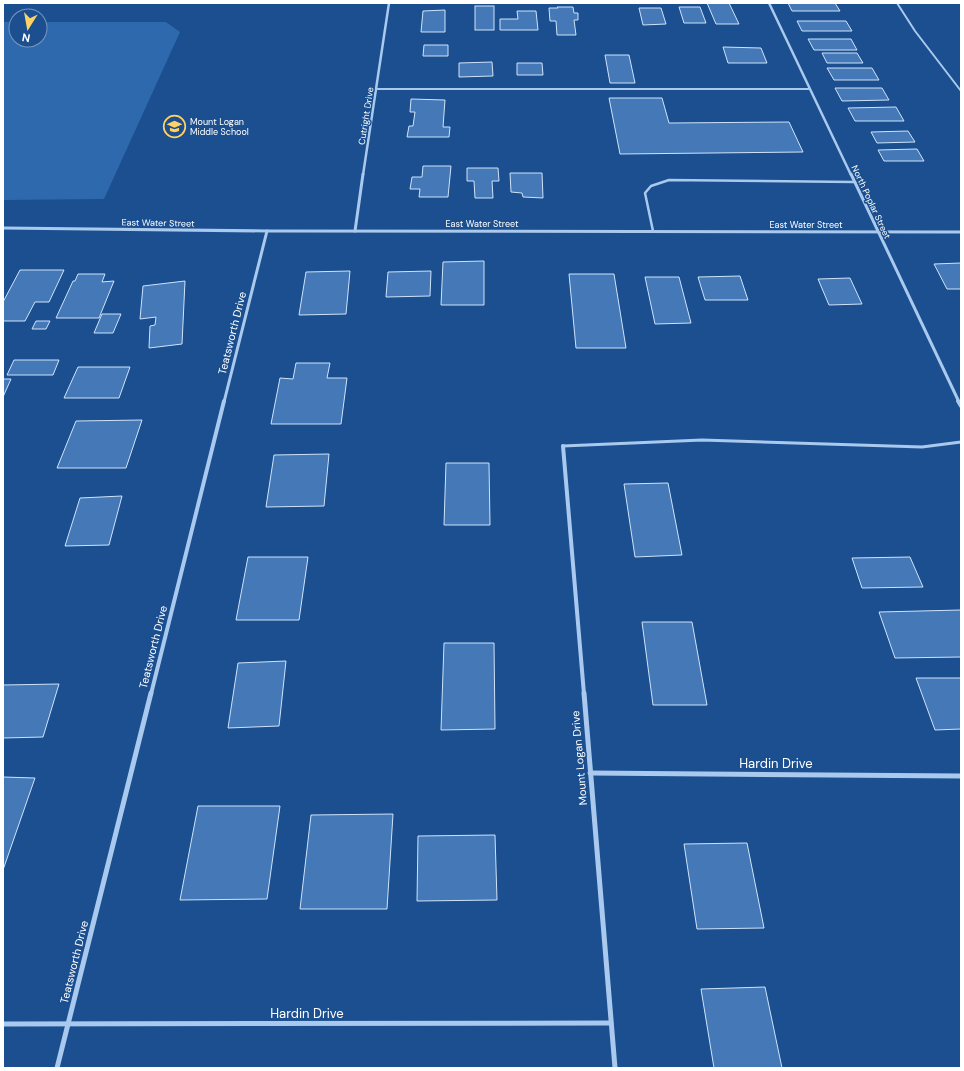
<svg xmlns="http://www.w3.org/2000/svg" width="964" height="1071" font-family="'DM Sans',sans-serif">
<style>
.green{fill:#2e69ad}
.building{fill:#4478b7;stroke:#cfe3fa}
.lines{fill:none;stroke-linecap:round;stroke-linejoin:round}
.lane-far2{stroke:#a9c9ee;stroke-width:2}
.lane-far1{stroke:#a9c9ee;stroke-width:2.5}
.lane{stroke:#a9c9ee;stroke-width:3}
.street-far3{stroke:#a9c9ee;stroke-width:2.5}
.street-far2{stroke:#a9c9ee;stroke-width:3}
.street-far1{stroke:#a9c9ee;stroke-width:4}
.street{stroke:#a9c9ee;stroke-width:5}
.labels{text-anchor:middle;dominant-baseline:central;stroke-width:3;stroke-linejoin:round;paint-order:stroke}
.far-street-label{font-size:9px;fill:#fff;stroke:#1b4f8f}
.far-poi-label{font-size:9px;fill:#fff;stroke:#1b4f8f;text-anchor:start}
.street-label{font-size:11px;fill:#fff;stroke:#1b4f8f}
.near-street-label{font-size:13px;fill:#fff;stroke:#1b4f8f}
</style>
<rect width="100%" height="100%" fill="#1b4f8f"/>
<polygon class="green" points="3,22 16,22 16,40 40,40 40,22 166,22 180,32 104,199 3,200"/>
<g class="building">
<polygon points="707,3 729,3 739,24 716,24"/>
<polygon points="788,3 835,3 840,11 792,11"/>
<rect x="475" y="6" width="19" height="24"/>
<polygon points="557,7 573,7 574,13 578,13 578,20 574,20 576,35 557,35 556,21 550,21 549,8 558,8"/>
<polygon points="679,7 700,7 706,23 684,23"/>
<polygon points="639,8 661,8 666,24 643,25"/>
<polygon points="445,10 445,32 421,32 423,11"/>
<polygon points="517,11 536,11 538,30 500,30 500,19 518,19"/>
<polygon points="797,21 846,21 852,31 802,31"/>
<polygon points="808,39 851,39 857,50 814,50"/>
<polygon points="424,45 448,45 448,56 423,56"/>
<polygon points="723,47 761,48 767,63 728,63"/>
<polygon points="822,53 857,53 863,63 827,63"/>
<polygon points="605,55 629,55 635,83 610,83"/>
<polygon points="492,62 493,76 459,77 459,63"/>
<polygon points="517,63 542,63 543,75 517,75"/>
<polygon points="827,68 872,68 879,80 834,80"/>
<polygon points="835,88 882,88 889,100 842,101"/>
<polygon points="609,98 662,98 669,123 789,122 803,152 620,154"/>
<polygon points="411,99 445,100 443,127 450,127 449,137 407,137 409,126 413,126 415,112 410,112"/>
<polygon points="896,107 904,121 855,121 848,108"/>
<polygon points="908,131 915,142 877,143 871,132"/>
<polygon points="917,149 924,161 884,161 878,150"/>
<polygon points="423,166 451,166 448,197 419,197 420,189 410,189 412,177 422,177"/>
<polygon points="467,168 498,168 499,181 492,181 493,198 475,198 474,181 467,181"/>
<polygon points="510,173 542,173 543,198 523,197 522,193 511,192"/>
<polygon points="484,261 484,305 441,305 443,262"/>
<polygon points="961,263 961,289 947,289 934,264"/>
<polygon points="20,270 64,270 49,302 35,302 25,321 3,321 3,302"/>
<polygon points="350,271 346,314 299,315 306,272"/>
<polygon points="431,271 430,296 386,297 388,272"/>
<polygon points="78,274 105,274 102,282 114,281 99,318 56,318 73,281 75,281"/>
<polygon points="569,274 614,274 626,348 576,348"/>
<polygon points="740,276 748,300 705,300 698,277"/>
<polygon points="645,277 679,277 691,323 655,324"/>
<polygon points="850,278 862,304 829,305 818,279"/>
<polygon points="185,281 182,344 149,348 150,326 155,325 156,317 140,319 143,286"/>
<polygon points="102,314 121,314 113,333 94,333"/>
<polygon points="36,321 50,321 46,329 32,329"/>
<polygon points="14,360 59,360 53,375 7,375"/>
<polygon points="296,363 330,363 327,378 347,378 341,424 271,424 280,378 293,379"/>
<polygon points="78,367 130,367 119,398 64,398"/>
<polygon points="3,379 11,379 3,397"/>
<polygon points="142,420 126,468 57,468 76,421"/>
<polygon points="329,454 324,506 266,507 274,455"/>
<polygon points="446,463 489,463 490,525 444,525"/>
<polygon points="668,483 682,555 635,557 624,484"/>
<polygon points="122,496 109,545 65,546 80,498"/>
<polygon points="248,557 308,557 299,620 236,620"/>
<polygon points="910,557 923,587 862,588 852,558"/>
<polygon points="961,610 961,657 895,658 879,612"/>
<polygon points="642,622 692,622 707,705 653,705"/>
<polygon points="444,643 494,643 495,729 441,730"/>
<polygon points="286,661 279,726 228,728 238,663"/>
<polygon points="916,678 961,678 961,729 935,730"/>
<polygon points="59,684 43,737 3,738 3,685"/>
<polygon points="3,777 35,778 3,870"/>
<polygon points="198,806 280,806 267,899 180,900"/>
<polygon points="393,814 387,909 300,909 311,815"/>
<polygon points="495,835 497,900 417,901 418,836"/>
<polygon points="747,843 764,928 697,929 684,844"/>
<polygon points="765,987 782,1068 714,1068 701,989"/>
</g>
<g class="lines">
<g class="lane-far2">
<polyline points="897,3 915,31 961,91"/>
<polyline points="377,89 810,89"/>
</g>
<polyline class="lane-far1" points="653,231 645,193 651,186 669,180 854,182"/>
<polyline class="lane" points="563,446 702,440 922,447 961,442"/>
<g class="street-far3">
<polyline points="769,3 851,175"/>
<polyline points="363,175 389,3"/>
</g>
<g class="street-far2">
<polyline points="851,174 959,402"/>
<polyline points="3,228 267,231 961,232"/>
<polyline points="355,231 363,174"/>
<polyline points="224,402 267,231"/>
</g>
<g class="street-far1">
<polyline points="958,401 961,406"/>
<polyline points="563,446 584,694"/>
<polyline points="151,694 224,401"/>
</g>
<g class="street">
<polyline points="584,693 615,1068"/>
<polyline points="590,773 961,776"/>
<polyline points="3,1024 611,1023"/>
<polyline points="57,1068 151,693"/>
</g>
</g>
<defs>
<symbol id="school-ring" viewBox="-11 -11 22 22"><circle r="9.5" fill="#1b4f8f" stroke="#ffd166" stroke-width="1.5"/><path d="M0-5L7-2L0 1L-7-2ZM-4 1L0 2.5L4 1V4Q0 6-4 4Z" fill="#ffd166"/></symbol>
</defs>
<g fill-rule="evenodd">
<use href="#school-ring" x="162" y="114" width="25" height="25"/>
</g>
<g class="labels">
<g class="far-street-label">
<text transform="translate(366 116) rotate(-81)">Cutright Drive</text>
<text transform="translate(871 202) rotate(65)">North Poplar Street</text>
<text transform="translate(158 223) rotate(1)">East Water Street</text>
<text x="482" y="224">East Water Street</text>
<text x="806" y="225">East Water Street</text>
</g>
<g class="far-poi-label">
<text x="190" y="122">Mount Logan<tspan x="190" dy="10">Middle School</tspan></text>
</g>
<g class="street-label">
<text transform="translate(232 333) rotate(-76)">Teatsworth Drive</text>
<text transform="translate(153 647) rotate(-76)">Teatsworth Drive</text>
<text transform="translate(579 758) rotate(-95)">Mount Logan Drive</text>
<text transform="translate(74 962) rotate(-76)">Teatsworth Drive</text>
</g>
<g class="near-street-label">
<text x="776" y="763">Hardin Drive</text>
<text x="307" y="1013">Hardin Drive</text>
</g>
</g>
<rect width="964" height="1071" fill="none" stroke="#ffffff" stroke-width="8"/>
<g transform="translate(28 28) rotate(191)"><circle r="19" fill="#1b4f8f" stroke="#7695bc"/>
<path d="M0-3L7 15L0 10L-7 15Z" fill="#ffd166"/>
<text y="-6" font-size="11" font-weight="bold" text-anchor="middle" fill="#ffffff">N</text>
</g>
</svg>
